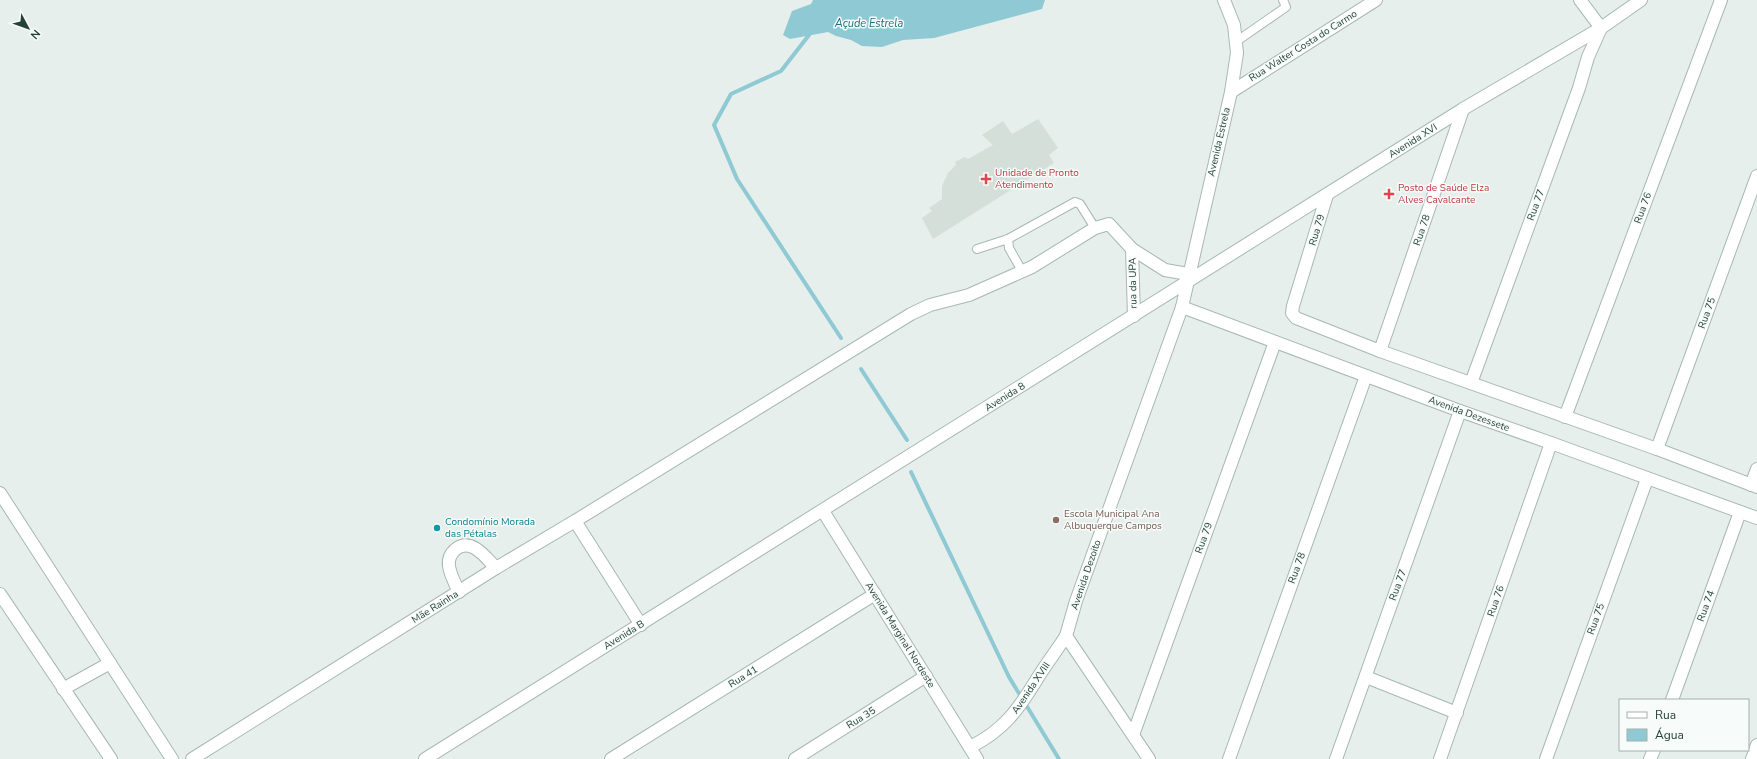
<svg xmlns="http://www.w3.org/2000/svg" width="1757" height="759" font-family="'Nunito Sans',sans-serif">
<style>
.built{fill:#d4dfda}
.water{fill:#8ec9d4}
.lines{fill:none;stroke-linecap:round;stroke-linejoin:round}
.stream{stroke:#8ec9d4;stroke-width:4}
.service-casing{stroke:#a8b8b2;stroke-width:10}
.minor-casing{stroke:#a8b8b2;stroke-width:14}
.service{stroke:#fff;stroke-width:8}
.minor{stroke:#fff;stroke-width:12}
.health-dot{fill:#e0444e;stroke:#f7fbf9;stroke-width:1.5}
.education-dot{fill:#8d6e63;stroke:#f7fbf9;stroke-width:1.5}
.culture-dot{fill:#0f9aa8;stroke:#f7fbf9;stroke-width:1.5}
.labels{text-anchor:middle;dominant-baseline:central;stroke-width:3;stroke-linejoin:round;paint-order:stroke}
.street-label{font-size:10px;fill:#24423a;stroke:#f7fbf9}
.health-label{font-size:10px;fill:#be3a42;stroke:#f7fbf9;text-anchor:start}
.education-label{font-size:10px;fill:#785e54;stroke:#f7fbf9;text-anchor:start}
.culture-label{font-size:10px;fill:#0d838f;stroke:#f7fbf9;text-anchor:start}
.water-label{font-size:11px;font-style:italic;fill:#1c6f80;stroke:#f7fbf9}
</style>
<rect width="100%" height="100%" fill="#e6efeb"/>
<polygon class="built" points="1038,119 1058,148 1049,155 1054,163 933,239 922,218 932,211 929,208 942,199 942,186 948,173 956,165 955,162 965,157 968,159 993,145 982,135 1003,121 1012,134"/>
<polygon class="water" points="813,0 1045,0 1042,9 934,38 903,40 882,47 862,46 851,40 836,36 828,32 790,39 783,35 792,11 811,4"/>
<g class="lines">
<g class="stream">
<polyline points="809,35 781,71 731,94 714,125 737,179 841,338"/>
<polyline points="861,369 907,440"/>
<polyline points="911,472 1009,677 1059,759"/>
</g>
<defs>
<g id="service">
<polyline points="1237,41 1286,7 1283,0"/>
<polyline points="1008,239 1009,248 1022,271"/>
<polyline points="977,249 1008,239 1075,202 1080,204 1095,228"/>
</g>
<g id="minor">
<polyline points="1231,92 1376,0"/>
<polyline points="1327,195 1293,306 1292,313 1296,318 1380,351 1657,449 1757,487"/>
<polyline points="1132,249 1134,316"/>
<polyline points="1182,307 1460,411 1551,443 1757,518"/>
<polyline points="1380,351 1463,109"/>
<polyline points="1471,383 1579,88 1588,57 1601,28 1580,0"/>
<polyline points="1565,417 1721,0"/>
<polyline points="1657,449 1757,176"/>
<polyline points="1751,485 1757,469"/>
<polyline points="0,493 172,759"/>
<polyline points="823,511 977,759"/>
<polyline points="575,521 911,314 930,305 969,295 1032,267 1095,228 1109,224 1132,249 1165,270 1188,274"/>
<path d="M459,592C455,584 450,574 449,566C448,559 451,553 456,549C472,537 486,558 496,568"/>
<polyline points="0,594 111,759"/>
<polyline points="1366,677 1457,713"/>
<polyline points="63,689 110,663"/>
<polyline points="1672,700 1740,512"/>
<polyline points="1133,735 1275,342"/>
<path d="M970,747C1003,731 1018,710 1037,679C1046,664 1057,650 1066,636"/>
<polyline points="192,759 496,568 575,521 641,625"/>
<polyline points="425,759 1463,109 1601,28 1641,0"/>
<polyline points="611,759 875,594"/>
<polyline points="795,759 926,676"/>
<polyline points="1149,759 1066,636 1076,601 1182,307 1231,92 1237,53 1234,25 1224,0"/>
<polyline points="1229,759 1366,376"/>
<polyline points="1336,759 1460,411"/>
<polyline points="1440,759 1551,443"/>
<polyline points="1546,759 1647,479"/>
<polyline points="1650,759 1654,750"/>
<polyline points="1752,759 1757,745"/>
</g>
</defs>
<use href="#service" class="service-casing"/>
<use href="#minor" class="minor-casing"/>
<use href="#service" class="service"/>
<use href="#minor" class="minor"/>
</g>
<g class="health-dot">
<path d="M984 173h4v4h4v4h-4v4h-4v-4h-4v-4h4z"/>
<path d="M1387 188h4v4h4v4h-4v4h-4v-4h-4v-4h4z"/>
</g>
<circle class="education-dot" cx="1056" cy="520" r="4"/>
<circle class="culture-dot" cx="437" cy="528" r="4"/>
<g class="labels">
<g class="street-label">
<text transform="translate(1303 46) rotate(-32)">Rua Walter Costa do Carmo</text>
<text transform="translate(1413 141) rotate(-32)">Avenida XVI</text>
<text transform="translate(1219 142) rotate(-77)">Avenida Estrela</text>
<text transform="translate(1536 205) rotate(-70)">Rua 77</text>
<text transform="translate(1643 208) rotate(-70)">Rua 76</text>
<text transform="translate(1317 230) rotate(-73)">Rua 79</text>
<text transform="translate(1422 230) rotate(-71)">Rua 78</text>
<text transform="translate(1133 283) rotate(-91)">rua da UPA</text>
<text transform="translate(1707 313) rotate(-70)">Rua 75</text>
<text transform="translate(1005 397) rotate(-32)">Avenida 8</text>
<text transform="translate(1469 414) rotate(20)">Avenida Dezessete</text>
<text transform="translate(1204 538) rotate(-70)">Rua 79</text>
<text transform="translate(1297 568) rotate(-70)">Rua 78</text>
<text transform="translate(1086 575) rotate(-71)">Avenida Dezoito</text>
<text transform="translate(1398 585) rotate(-70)">Rua 77</text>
<text transform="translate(1496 601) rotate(-71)">Rua 76</text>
<text transform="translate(1706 606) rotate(-70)">Rua 74</text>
<text transform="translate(435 607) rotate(-32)">Mãe Rainha</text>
<text transform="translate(1596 619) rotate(-70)">Rua 75</text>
<text transform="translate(624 635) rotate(-32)">Avenida B</text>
<text transform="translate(900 635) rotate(58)">Avenida Marginal Nordeste</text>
<text transform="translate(743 677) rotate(-32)">Rua 41</text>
<text transform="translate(1031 688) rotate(-56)">Avenida XVIII</text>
<text transform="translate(861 718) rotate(-32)">Rua 35</text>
</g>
<g class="health-label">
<text x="995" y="173">Unidade de Pronto<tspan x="995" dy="12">Atendimento</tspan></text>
<text x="1398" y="188">Posto de Saúde Elza<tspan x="1398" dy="12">Alves Cavalcante</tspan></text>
</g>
<g class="education-label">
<text x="1064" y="514">Escola Municipal Ana<tspan x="1064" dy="12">Albuquerque Campos</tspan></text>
</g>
<g class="culture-label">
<text x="445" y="522">Condomínio Morada<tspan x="445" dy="12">das Pétalas</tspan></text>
</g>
<g class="water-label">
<text x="869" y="23">Açude Estrela</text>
</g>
</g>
<rect x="1619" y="699" width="130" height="52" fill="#f7fbf9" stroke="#a3b1ad"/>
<rect x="1627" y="712" width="20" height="6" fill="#ffffff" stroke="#a3b1ad"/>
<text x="1655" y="719" font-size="12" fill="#24423a">Rua</text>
<rect x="1627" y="729" width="20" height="12" fill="#8ec9d4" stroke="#a3b1ad"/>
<text x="1655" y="739" font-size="12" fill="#24423a">Água</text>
<g transform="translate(28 28) rotate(131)" stroke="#f7fbf9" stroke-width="3" paint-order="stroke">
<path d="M0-3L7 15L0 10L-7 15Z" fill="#24423a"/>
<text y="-6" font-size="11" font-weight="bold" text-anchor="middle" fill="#24423a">N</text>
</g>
</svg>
